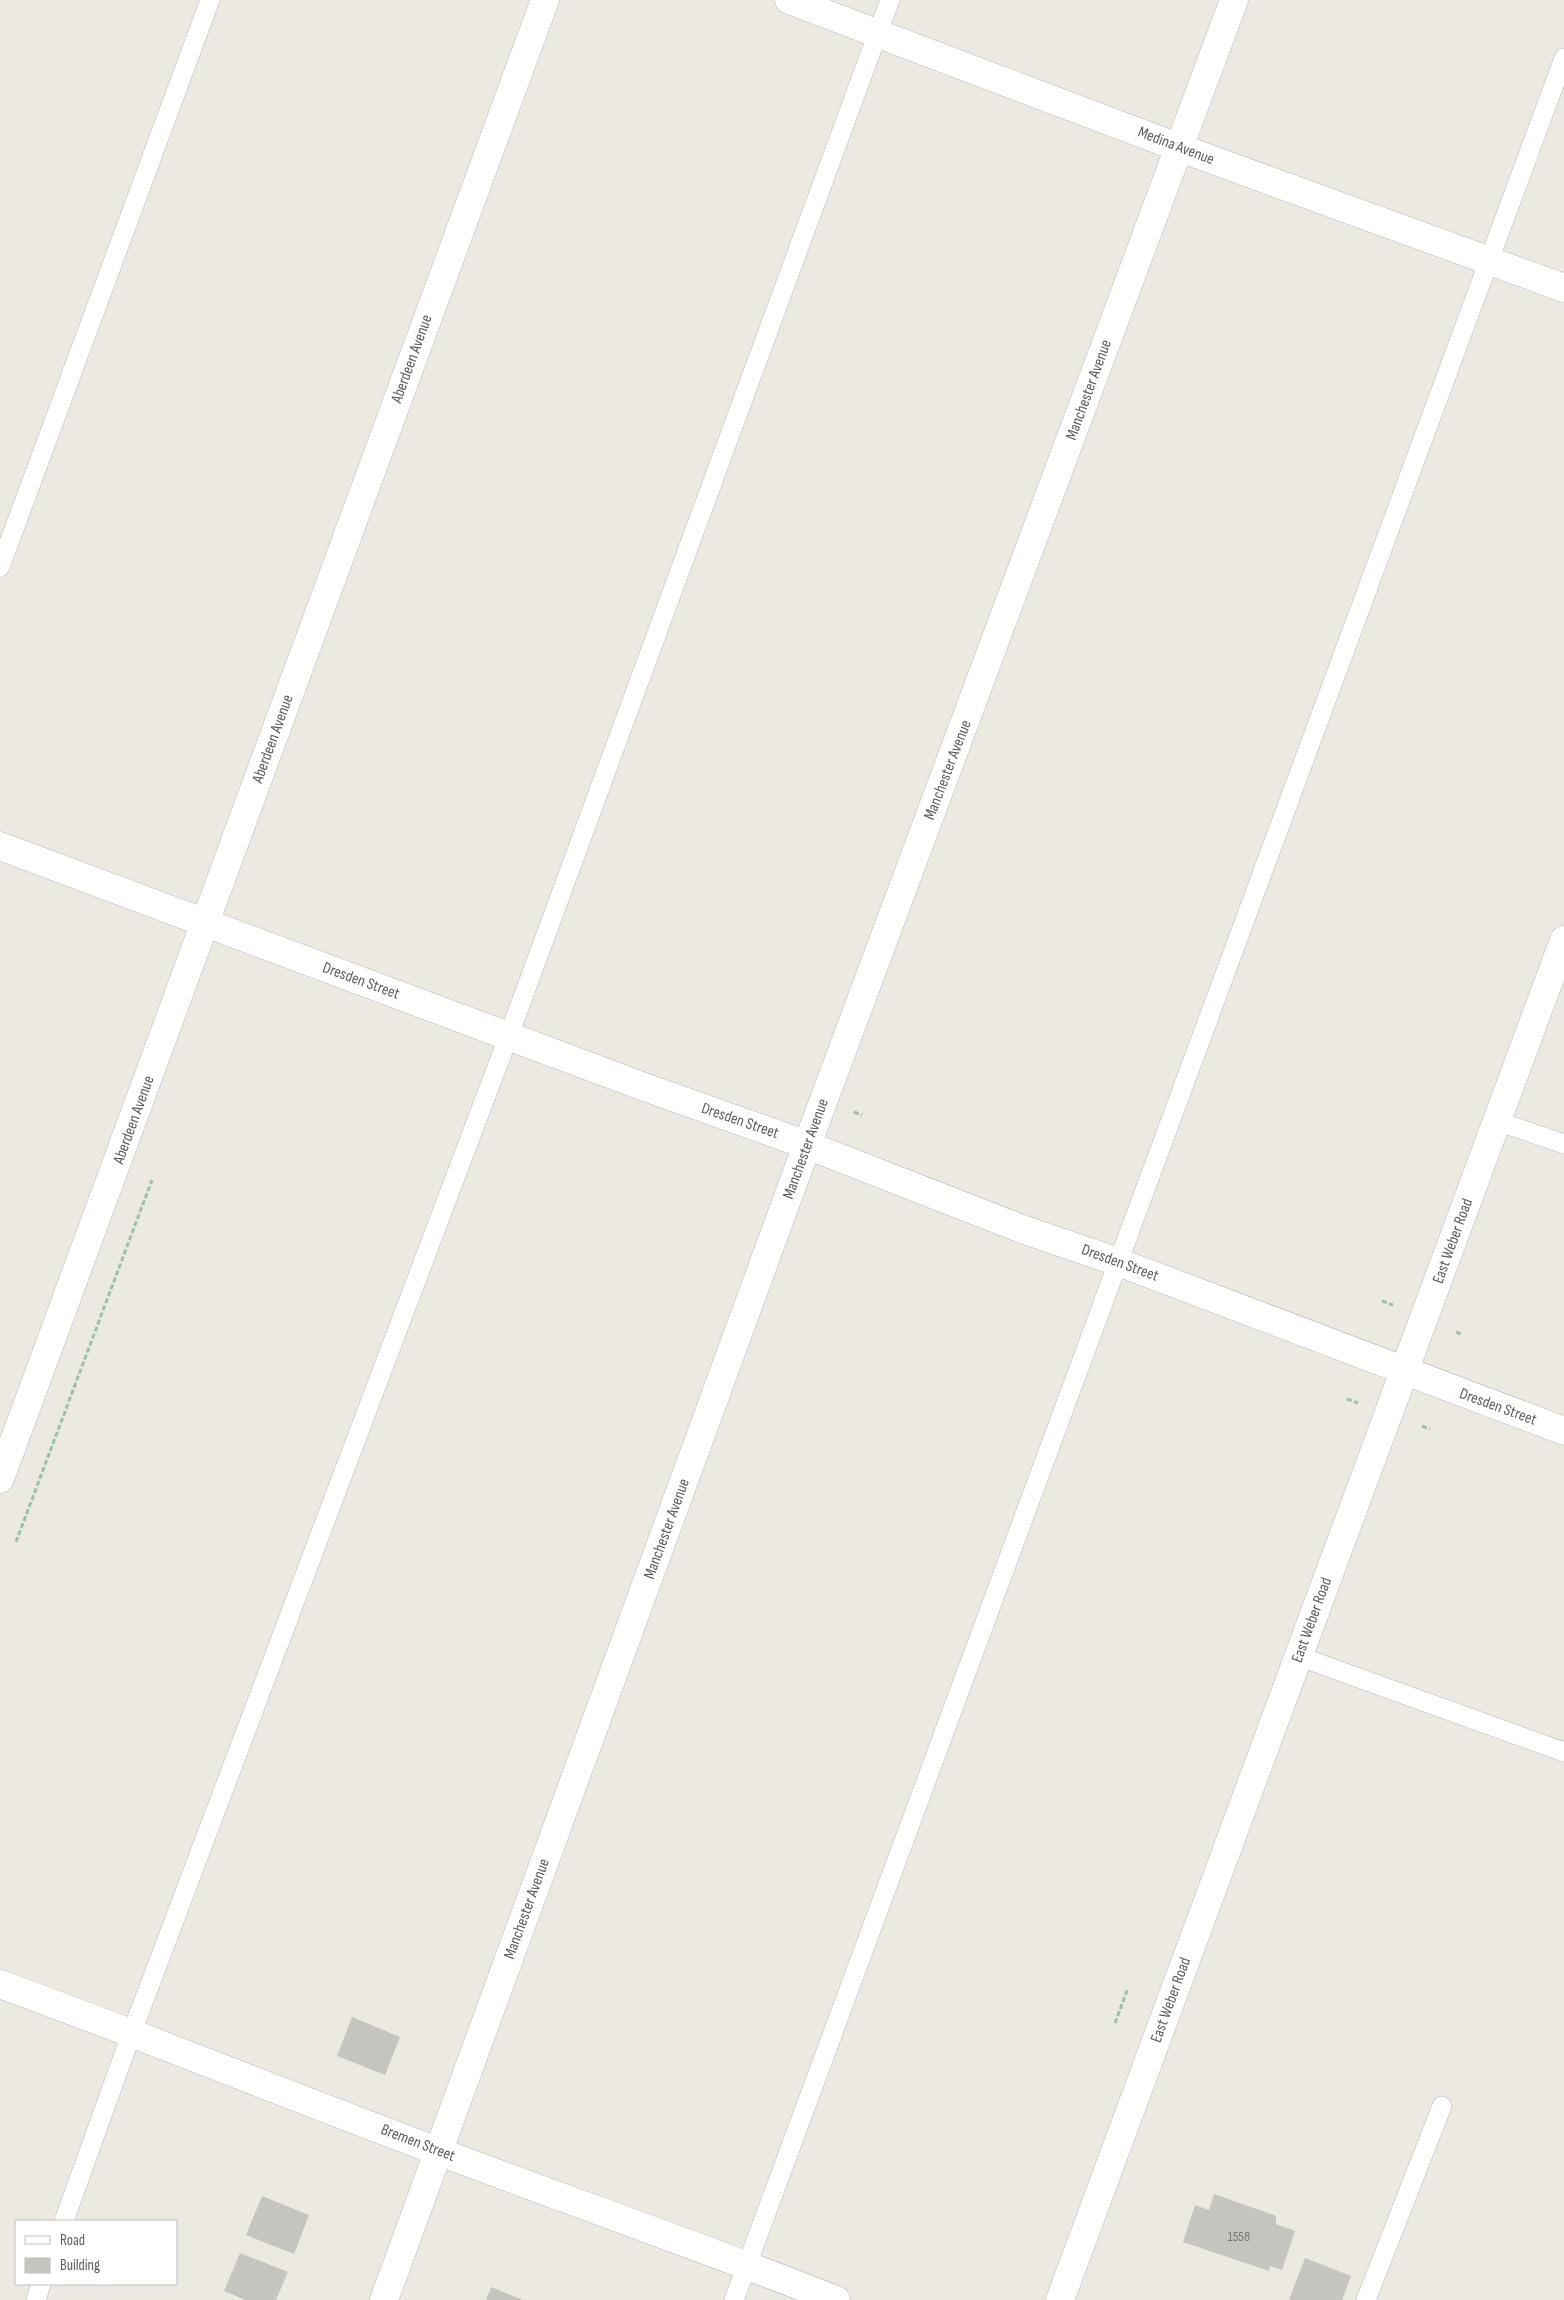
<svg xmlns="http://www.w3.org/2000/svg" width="1564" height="2300" font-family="'Sofia Sans Condensed',sans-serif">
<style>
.building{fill:#c6c4be}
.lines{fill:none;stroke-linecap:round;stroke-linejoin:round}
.service-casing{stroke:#b6b8bd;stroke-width:20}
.minor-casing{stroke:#b6b8bd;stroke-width:29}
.tertiary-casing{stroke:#b6b8bd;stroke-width:29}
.path{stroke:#97c3a6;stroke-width:3;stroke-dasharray:5 2.5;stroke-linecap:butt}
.service{stroke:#fff;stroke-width:19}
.minor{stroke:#fff;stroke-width:28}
.tertiary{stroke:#fff;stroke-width:28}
.labels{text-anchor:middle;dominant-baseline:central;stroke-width:5;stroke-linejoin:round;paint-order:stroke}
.number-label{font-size:14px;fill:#747678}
.street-label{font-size:16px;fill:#595c61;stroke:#fff}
</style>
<rect width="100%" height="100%" fill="#eceae0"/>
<g class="building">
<polygon points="352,2017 400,2037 385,2075 337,2056"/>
<polygon points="1214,2194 1276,2216 1276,2224 1295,2231 1282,2270 1270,2266 1269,2271 1183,2242 1195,2205 1209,2210"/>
<polygon points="262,2196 309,2215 294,2254 246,2235"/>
<polygon points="240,2253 288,2272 276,2300 245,2300 224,2291"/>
<polygon points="1305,2258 1351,2276 1342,2300 1289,2300"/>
<polygon points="491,2287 523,2300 486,2300"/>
</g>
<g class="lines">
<defs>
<g id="service">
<polyline points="0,567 210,0"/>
<polyline points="1497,1121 1564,1144"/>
<polyline points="1298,1656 1564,1752"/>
<polyline points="64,2221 132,2032 509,1035 890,0"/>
<polyline points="36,2300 41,2284"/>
<polyline points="734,2300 1564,58"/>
<polyline points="1366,2300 1442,2106"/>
</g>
<g id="minor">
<polyline points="789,0 1180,148 1564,288"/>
<polyline points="0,846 639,1085 807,1145 1022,1229 1118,1262 1564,1431"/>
<polyline points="0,1479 545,0"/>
<path d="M0,1984C148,2038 293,2097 440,2152C572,2202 705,2248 836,2300"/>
<polyline points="384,2300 807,1145 1234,0"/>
</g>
<polyline id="tertiary" points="1060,2300 1564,940"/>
</defs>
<use href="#service" class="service-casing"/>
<use href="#minor" class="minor-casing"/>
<use href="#tertiary" class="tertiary-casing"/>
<g class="path">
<polyline points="854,1112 862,1115"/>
<polyline points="1382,1301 1393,1305"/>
<polyline points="1456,1332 1461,1334"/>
<polyline points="1347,1399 1358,1403"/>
<polyline points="1422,1426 1430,1429"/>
<polyline points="16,1542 152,1180"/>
<polyline points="1115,2023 1128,1988"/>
</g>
<use href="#service" class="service"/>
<use href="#minor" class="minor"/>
<use href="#tertiary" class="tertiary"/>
</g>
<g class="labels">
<g class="number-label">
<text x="1239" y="2236">1558</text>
</g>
<g class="street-label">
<text transform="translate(1176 146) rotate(21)">Medina Avenue</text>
<text transform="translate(412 359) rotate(-70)">Aberdeen Avenue</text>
<text transform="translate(1089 390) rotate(-70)">Manchester Avenue</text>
<text transform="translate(273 739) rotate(-70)">Aberdeen Avenue</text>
<text transform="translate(948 770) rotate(-69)">Manchester Avenue</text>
<text transform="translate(361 981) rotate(20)">Dresden Street</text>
<text transform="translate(134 1120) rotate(-70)">Aberdeen Avenue</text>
<text transform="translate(740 1121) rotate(19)">Dresden Street</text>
<text transform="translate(806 1149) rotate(-70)">Manchester Avenue</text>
<text transform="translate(1453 1241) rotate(-70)">East Weber Road</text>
<text transform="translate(1120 1263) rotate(20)">Dresden Street</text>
<text transform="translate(1498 1407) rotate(20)">Dresden Street</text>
<text transform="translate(667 1529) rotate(-70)">Manchester Avenue</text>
<text transform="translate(1312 1620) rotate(-70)">East Weber Road</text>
<text transform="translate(527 1909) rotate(-70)">Manchester Avenue</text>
<text transform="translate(1171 2000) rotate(-70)">East Weber Road</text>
<text transform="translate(418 2143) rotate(21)">Bremen Street</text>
</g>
</g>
<rect x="15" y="2220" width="162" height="65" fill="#ffffff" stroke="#bdbec0"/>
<rect x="25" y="2236" width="25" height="8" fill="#ffffff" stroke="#bdbec0"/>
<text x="60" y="2245" font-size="15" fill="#595c61">Road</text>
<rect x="25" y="2258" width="25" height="15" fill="#c6c4be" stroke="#bdbec0"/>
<text x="60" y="2270" font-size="15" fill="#595c61">Building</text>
</svg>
